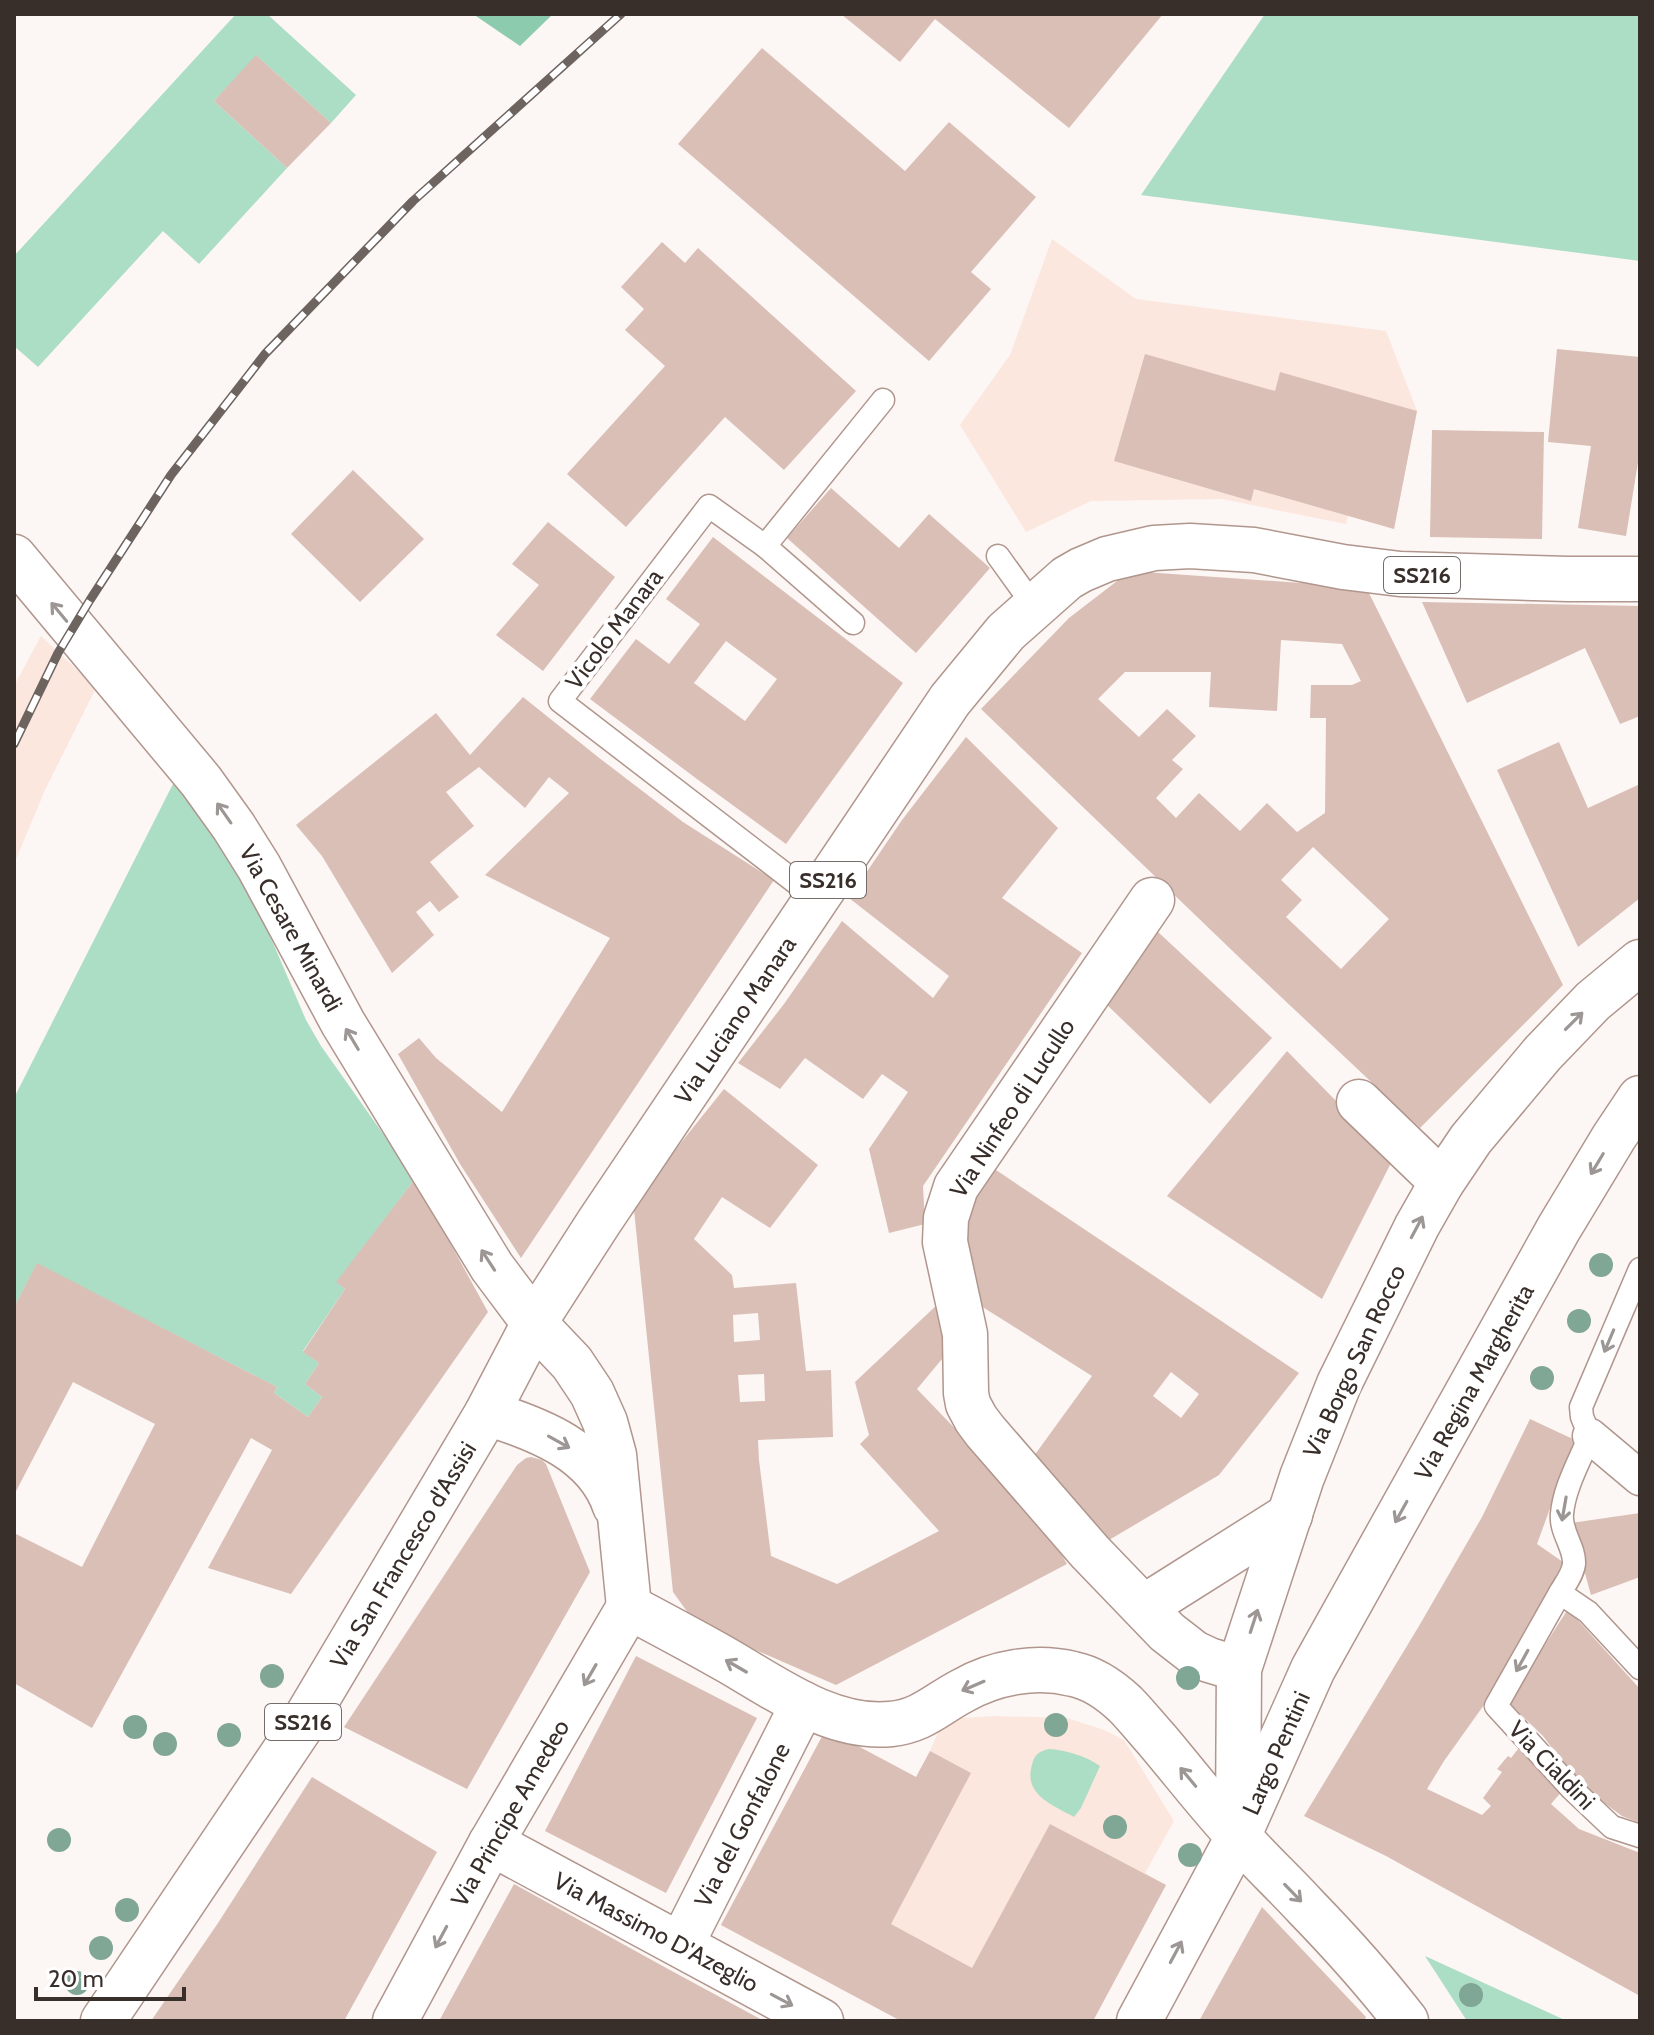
<svg xmlns="http://www.w3.org/2000/svg" width="1654" height="2035" font-family="Cabin,sans-serif">
<style>
.built{fill:#fce7df}
.green{fill:#acddc5}
.forest{fill:#8dcbae}
.building{fill:#dabfb6;fill-rule:evenodd}
.lines{fill:none;stroke-linecap:round;stroke-linejoin:round}
.service-casing{stroke:#b0968d;stroke-width:25}
.pedestrian-casing{stroke:#b0968d;stroke-width:37}
.minor-casing{stroke:#b0968d;stroke-width:47}
.primary-casing{stroke:#b0968d;stroke-width:47}
.service{stroke:#fff;stroke-width:22}
.pedestrian{stroke:#fff;stroke-width:34}
.minor{stroke:#fff;stroke-width:44}
.primary{stroke:#fff;stroke-width:44}
.rail-casing{stroke:#6d6460;stroke-width:9}
.rail{stroke:#fff;stroke-width:6;stroke-dasharray:18;stroke-linecap:butt}
.tree{fill:#80a696}
.oneway{stroke:#9c9694}
.labels{text-anchor:middle;dominant-baseline:central;stroke-width:8;stroke-linejoin:round;paint-order:stroke}
.shield{fill:#fff;stroke:#746d6a;stroke-width:2}
.shield-label{font-size:22px;font-weight:bold;fill:#382e2a}
.street-label{font-size:24px;fill:#382e2a;stroke:#fff}
</style>
<rect width="100%" height="100%" fill="#fcf6f4"/>
<g class="built">
<polygon points="1052,239 1136,299 1386,331 1417,411 1394,529 1348,515 1346,524 1222,499 1091,501 1026,532 960,425 1010,355"/>
<polygon points="41,636 96,688 45,790 14,864 14,686"/>
<polygon points="995,1716 1067,1718 1104,1730 1124,1740 1174,1821 1145,1873 1166,1885 1093,2021 901,2021 721,1925 826,1729 916,1777 930,1751 944,1719"/>
</g>
<g class="green">
<polygon points="236,14 267,14 356,95 331,123 257,56 214,101 287,168 199,264 163,231 38,367 14,346 14,256"/>
<polygon points="1265,14 1640,14 1640,261 1141,195"/>
<polygon points="177,776 228,850 267,929 306,1020 321,1046 415,1179 337,1282 345,1289 303,1351 319,1363 305,1384 322,1397 308,1417 274,1393 277,1387 37,1264 14,1307 14,1098"/>
<path d="M1049,1749C1066,1750 1086,1756 1100,1766L1081,1808L1074,1817C1053,1805 1023,1795 1032,1765C1034,1755 1039,1751 1049,1749Z"/>
<polygon points="1425,1956 1567,2021 1467,2021"/>
</g>
<polygon class="forest" points="473,14 553,14 520,46"/>
<g class="building">
<polygon points="841,14 1163,14 1069,128 935,19 900,62"/>
<polygon points="762,48 905,171 949,122 1036,197 971,272 991,289 929,361 678,144"/>
<polygon points="256,55 331,123 287,168 214,101"/>
<polygon points="662,242 685,263 698,248 856,391 784,470 725,417 626,527 567,474 665,366 625,330 644,309 621,287"/>
<polygon points="1557,349 1640,357 1640,450 1626,536 1578,528 1591,446 1548,442"/>
<polygon points="1145,354 1275,391 1280,372 1417,411 1394,529 1254,489 1251,501 1114,461"/>
<polygon points="1432,430 1544,432 1542,539 1430,537"/>
<polygon points="353,470 424,539 360,602 291,534"/>
<polygon points="831,488 899,548 929,514 990,568 916,653 787,538"/>
<polygon points="548,522 615,577 543,671 496,635 539,585 512,564"/>
<path d="M713,537L903,683L786,844L701,782L590,699L636,639L669,664L700,624L666,599ZM726,641L777,679L745,721L694,683Z"/>
<path d="M1130,571L1345,586L1368,591L1563,985L1420,1128L1243,961L981,709L1069,618ZM1281,640L1342,644L1361,681L1352,685H1311L1310,718H1326L1325,813L1297,832L1267,803L1240,831L1199,793L1176,818L1156,798L1183,769L1172,760L1196,736L1167,709L1139,737L1098,699L1125,672H1211L1209,707L1277,711ZM1313,847L1389,919L1341,969L1286,917L1302,900L1281,880Z"/>
<polygon points="1422,602 1640,606 1640,716 1620,724 1585,648 1467,703"/>
<polygon points="523,697 598,757 683,822 774,880 521,1258 460,1164 398,1054 419,1038 436,1058 502,1112 610,938 485,875 569,793 549,777 525,808 479,767 446,792 474,826 430,862 459,897 439,912 430,901 416,912 434,935 392,973 322,856 296,825 436,713 470,755"/>
<polygon points="966,737 1058,828 1002,898 1082,953 923,1186 925,1224 889,1233 869,1149 908,1092 882,1074 863,1099 805,1058 780,1089 738,1063 784,1004 842,921 933,998 949,976 849,898 902,820"/>
<polygon points="1559,742 1588,808 1640,784 1640,898 1578,947 1497,770"/>
<polygon points="1158,932 1272,1038 1210,1104 1104,1002"/>
<polygon points="1287,1051 1393,1159 1322,1299 1167,1196"/>
<path d="M724,1089L818,1165L770,1228L722,1197L694,1239L732,1275L734,1288L796,1283L806,1371L831,1370L833,1437L758,1440L759,1460L771,1556L837,1584L939,1531L860,1444L869,1435L855,1382L939,1303L947,1353L917,1389L1020,1496L1028,1493L1067,1564L836,1685L696,1624L673,1592L634,1210L667,1160ZM758,1313L760,1340L734,1342L733,1315ZM764,1374L765,1401L740,1402L738,1375Z"/>
<path d="M993,1168L1299,1373L1219,1475L1109,1540L1031,1460L1092,1376L973,1301L955,1224ZM1171,1372L1199,1394L1181,1418L1153,1396Z"/>
<polygon points="415,1179 488,1312 291,1594 208,1568 272,1450 251,1438 92,1728 14,1683 14,1533 82,1567 155,1424 73,1382 14,1495 14,1307 37,1263 277,1387 274,1393 308,1417 322,1397 305,1384 319,1363 303,1352 345,1289 336,1282"/>
<polygon points="1530,1419 1575,1440 1537,1544 1563,1562 1506,1674 1444,1761 1427,1789 1482,1815 1491,1806 1483,1798 1502,1772 1497,1769 1508,1756 1511,1758 1518,1749 1563,1790 1551,1804 1579,1829 1640,1853 1640,1996 1386,1856 1304,1816 1419,1626 1482,1517"/>
<polygon points="531,1457 542,1460 546,1464 590,1572 467,1789 344,1727 517,1465 526,1458"/>
<polygon points="1640,1513 1640,1577 1591,1595 1571,1523"/>
<polygon points="1568,1609 1640,1689 1640,1823 1622,1816 1580,1785 1543,1736 1508,1702"/>
<polygon points="636,1656 757,1718 666,1893 545,1831"/>
<polygon points="826,1729 916,1777 930,1751 971,1773 891,1924 972,1968 1050,1824 1166,1885 1093,2021 901,2021 721,1925"/>
<polygon points="312,1777 437,1852 344,2021 151,2021 218,1923"/>
<polygon points="514,1884 670,1970 764,2021 439,2021"/>
<polygon points="1262,1907 1366,2017 1364,2021 1199,2021"/>
</g>
<g class="lines">
<defs>
<g id="service">
<polyline points="765,546 853,623"/>
<polyline points="998,556 1034,606"/>
<polyline points="816,898 560,701 709,506 765,546 883,400"/>
<path d="M1640,1269L1581,1407L1582,1417L1590,1436C1580,1460 1564,1488 1562,1514C1560,1532 1575,1547 1574,1564C1573,1574 1565,1584 1560,1593L1588,1612L1640,1668"/>
<polyline points="1560,1593 1496,1706 1572,1789 1612,1827 1640,1836"/>
</g>
<polyline id="pedestrian" points="1590,1436 1640,1478"/>
<g id="minor">
<polyline points="14,557 201,781 234,827 259,867 343,1023 492,1267 534,1323 572,1363 592,1393 605,1422 614,1455 629,1607"/>
<polyline points="1152,900 956,1187 946,1218 945,1242 965,1334 966,1393 968,1404 976,1419 985,1431 1090,1552 1167,1632 1194,1653 1209,1660 1239,1669"/>
<polyline points="1359,1102 1442,1182"/>
<path d="M487,1413C538,1429 597,1451 615,1506"/>
<path d="M629,1607C663,1625 697,1643 730,1662C778,1690 833,1730 891,1724C922,1721 937,1704 962,1691C995,1672 1036,1665 1073,1674C1093,1678 1110,1690 1125,1704C1136,1715 1146,1728 1157,1740C1184,1772 1210,1806 1239,1837C1260,1861 1284,1883 1306,1907C1341,1943 1375,1981 1406,2021"/>
<polyline points="1144,1607 1290,1515"/>
<polyline points="1238,1822 1239,1669 1302,1477 1339,1384 1417,1226 1442,1182 1471,1139 1543,1053 1593,1001 1640,962"/>
<polyline points="491,1843 821,2021"/>
<polyline points="681,1945 803,1704"/>
<polyline points="395,2021 491,1843 629,1607"/>
<polyline points="1139,2021 1238,1837 1313,1669 1559,1228 1614,1137 1640,1098"/>
</g>
<polyline id="primary" points="103,2021 300,1728 487,1413 534,1323 599,1222 950,700 1006,632 1067,578 1081,570 1107,559 1154,548 1190,546 1254,550 1343,567 1400,574 1568,579 1640,579"/>
</defs>
<use href="#service" class="service-casing"/>
<use href="#pedestrian" class="pedestrian-casing"/>
<use href="#minor" class="minor-casing"/>
<use href="#primary" class="primary-casing"/>
<use href="#service" class="service"/>
<use href="#pedestrian" class="pedestrian"/>
<use href="#minor" class="minor"/>
<use href="#primary" class="primary"/>
<defs>
<polyline id="rail" points="14,744 58,653 90,600 171,475 265,354 413,201 621,14"/>
</defs>
<use href="#rail" class="rail-casing"/>
<use href="#rail" class="rail"/>
</g>
<g class="tree">
<circle cx="1601" cy="1265" r="12"/>
<circle cx="1579" cy="1321" r="12"/>
<circle cx="1542" cy="1378" r="12"/>
<circle cx="272" cy="1676" r="12"/>
<circle cx="1188" cy="1678" r="12"/>
<circle cx="1056" cy="1725" r="12"/>
<circle cx="135" cy="1727" r="12"/>
<circle cx="229" cy="1735" r="12"/>
<circle cx="165" cy="1744" r="12"/>
<circle cx="1115" cy="1827" r="12"/>
<circle cx="59" cy="1840" r="12"/>
<circle cx="1190" cy="1855" r="12"/>
<circle cx="127" cy="1910" r="12"/>
<circle cx="101" cy="1948" r="12"/>
<circle cx="77" cy="1983" r="12"/>
<circle cx="1471" cy="1995" r="12"/>
</g>
<defs><path id="oneway-shaft" d="M-6 0H5M1.5-3L5.5 0L1.5 3" fill="none" stroke-width="1.6" stroke-linecap="round" stroke-linejoin="round" transform="scale(2)"/></defs>
<g class="oneway">
<use href="#oneway-shaft" transform="translate(59 612) rotate(-130)"/>
<use href="#oneway-shaft" transform="translate(224 813) rotate(-125)"/>
<use href="#oneway-shaft" transform="translate(1574 1021) rotate(-45)"/>
<use href="#oneway-shaft" transform="translate(352 1039) rotate(-121)"/>
<use href="#oneway-shaft" transform="translate(1597 1164) rotate(121)"/>
<use href="#oneway-shaft" transform="translate(1417 1227) rotate(-62)"/>
<use href="#oneway-shaft" transform="translate(488 1260) rotate(-123)"/>
<use href="#oneway-shaft" transform="translate(1609 1341) rotate(113)"/>
<use href="#oneway-shaft" transform="translate(559 1442) rotate(29)"/>
<use href="#oneway-shaft" transform="translate(1564 1509) rotate(100)"/>
<use href="#oneway-shaft" transform="translate(1401 1512) rotate(119)"/>
<use href="#oneway-shaft" transform="translate(1254 1621) rotate(-72)"/>
<use href="#oneway-shaft" transform="translate(1522 1661) rotate(119)"/>
<use href="#oneway-shaft" transform="translate(736 1666) rotate(-150)"/>
<use href="#oneway-shaft" transform="translate(590 1675) rotate(120)"/>
<use href="#oneway-shaft" transform="translate(973 1686) rotate(157)"/>
<use href="#oneway-shaft" transform="translate(1188 1777) rotate(-130)"/>
<use href="#oneway-shaft" transform="translate(1293 1893) rotate(46)"/>
<use href="#oneway-shaft" transform="translate(441 1937) rotate(118)"/>
<use href="#oneway-shaft" transform="translate(1176 1952) rotate(-62)"/>
<use href="#oneway-shaft" transform="translate(782 2000) rotate(28)"/>
</g>
<g class="labels">
<g class="shield">
<rect x="1384" y="557" width="76" height="36" rx="6"/>
<rect x="790" y="862" width="76" height="36" rx="6"/>
<rect x="265" y="1704" width="76" height="36" rx="6"/>
</g>
<g class="shield-label">
<text x="1422" y="575">SS216</text>
<text x="828" y="880">SS216</text>
<text x="303" y="1722">SS216</text>
</g>
<g class="street-label">
<text transform="translate(614 629) rotate(-53)">Vicolo Manara</text>
<text transform="translate(291 928) rotate(61)">Via Cesare Minardi</text>
<text transform="translate(735 1020) rotate(-56)">Via Luciano Manara</text>
<text transform="translate(1012 1108) rotate(-57)">Via Ninfeo di Lucullo</text>
<text transform="translate(1354 1361) rotate(-65)">Via Borgo San Rocco</text>
<text transform="translate(1474 1382) rotate(-61)">Via Regina Margherita</text>
<text transform="translate(403 1555) rotate(-59)">Via San Francesco d'Assisi</text>
<text transform="translate(1276 1753) rotate(-66)">Largo Pentini</text>
<text transform="translate(1552 1765) rotate(46)">Via Cialdini</text>
<text transform="translate(510 1813) rotate(-60)">Via Principe Amedeo</text>
<text transform="translate(742 1825) rotate(-63)">Via del Gonfalone</text>
<text transform="translate(656 1932) rotate(28)">Via Massimo D'Azeglio</text>
</g>
</g>
<rect width="1654" height="2035" fill="none" stroke="#382e2a" stroke-width="32"/>
<path d="M36 1987v12h148v-12" fill="none" stroke="#382e2a" stroke-width="4"/>
<text x="48" y="1987" font-size="24" fill="#382e2a" stroke="#ffffff" stroke-width="6" paint-order="stroke">20 m</text>
</svg>
